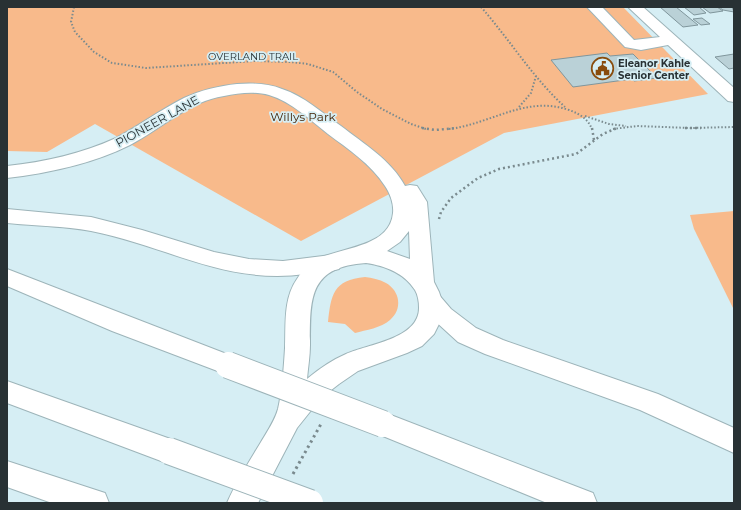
<svg xmlns="http://www.w3.org/2000/svg" width="741" height="510" font-family="Montserrat,sans-serif">
<style>
.green{fill:#f8ba8b}
.building{fill:#bad1d7;stroke:#80969c}
.lines{fill:none;stroke-linecap:round;stroke-linejoin:round}
.minor-casing{stroke:#9db4b9;stroke-width:2}
.highway-casing{stroke:#9db4b9;stroke-width:2}
.path-far2{stroke:#7a8a8e;stroke-width:2;stroke-dasharray:1.5 2;stroke-linecap:butt}
.path-far1{stroke:#7a8a8e;stroke-width:2.5;stroke-dasharray:2 3;stroke-linecap:butt}
.path{stroke:#7a8a8e;stroke-width:3;stroke-dasharray:2.5 3.5;stroke-linecap:butt}
.minor{fill:#fff;fill-rule:evenodd}
.highway{fill:#fff;fill-rule:evenodd}
.highway-bridge-casing{stroke:#9db4b9;stroke-width:28;stroke-linecap:butt}
.highway-bridge{stroke:#fff;stroke-width:26}
.labels{text-anchor:middle;dominant-baseline:central;stroke-width:3.5;stroke-linejoin:round;paint-order:stroke}
.far-street-label{font-size:10px;fill:#283134;stroke:#d6eef4}
.far-poi-label{font-size:10px;font-weight:bold;fill:#283134;stroke:#d6eef4;text-anchor:start}
.park-label{font-size:12px;fill:#442407;stroke:#d6eef4}
.street-label{font-size:12px;fill:#283134;stroke:#d6eef4}
</style>
<rect width="100%" height="100%" fill="#d6eef4"/>
<g class="green">
<polygon points="7,7 623,7 708,94 504,133 301,241 95,124 47,152 7,151"/>
<polygon points="734,211 734,310 694,229 690,215"/>
<path d="M365,277C372,278 379,279 386,283C400,291 403,309 390,320C381,328 366,330 355,333L345,324L328,322C331,295 333,280 365,277Z"/>
</g>
<g class="building">
<polygon points="660,7 676,7 698,25 683,27"/>
<polygon points="684,7 699,7 706,13 694,15"/>
<polygon points="702,7 717,7 723,11 710,13"/>
<polygon points="719,7 732,7 734,12 723,10"/>
<polygon points="702,18 710,24 701,25 693,19"/>
<polygon points="607,53 610,56 633,54 657,78 634,81 632,79 573,87 551,60"/>
<polygon points="734,54 734,68 729,69 715,57"/>
</g>
<g class="lines">
<defs>
<g id="minor">
<polygon points="587,7 602,7 634,40 660,37 628,7 643,7 734,88 734,102 728,101 668,45 641,50 625,47"/>
<path d="M237,84C252,83 268,83 282,89C304,96 322,113 341,126C364,144 391,160 405,186L410,185L417,186L427,202L434,282L439,292L443,304L441,320L434,334L422,346L407,353L358,371L339,384L321,398L297,428L258,503H227C236,482 249,462 261,442C267,432 275,420 278,409C282,392 284,365 285,348C286,325 283,299 297,279C303,269 313,260 325,256C348,247 390,245 393,213C394,204 390,193 385,186C371,164 348,149 328,134C310,120 292,102 269,95C255,91 238,93 224,96C189,101 161,129 130,145C92,164 49,173 7,178V166C45,162 81,154 116,138C139,126 160,110 184,98C201,90 219,86 237,84ZM409,231L410,259L387,251L400,242ZM366,263C386,266 404,273 415,290C418,295 419,302 419,308C419,339 368,344 346,354C332,360 319,369 307,379C308,367 310,356 310,345C310,297 309,267 366,263Z"/>
</g>
<g id="highway">
<path d="M7,209L91,217L142,230L214,252L249,259L283,261L331,255L339,257L342,263L339,269C328,272 317,273 306,274C224,285 168,246 91,231C64,226 35,226 7,223Z"/>
<polygon points="7,269 237,358 241,365 237,372 228,375 112,331 7,286"/>
<polygon points="431,292 439,295 451,309 476,328 503,340 658,394 734,428 734,453 640,410 485,354 458,342 435,321 419,301 423,295"/>
<polygon points="7,381 179,442 183,451 179,460 169,464 7,403"/>
<polygon points="383,412 593,493 597,503 547,503 373,432 369,424 373,416"/>
<polygon points="7,461 105,493 109,503 52,503 7,487"/>
</g>
</defs>
<use href="#minor" class="minor-casing"/>
<use href="#highway" class="highway-casing"/>
<g class="path-far2">
<polyline points="74,7 71,22 75,32 94,52 112,63 146,68 255,61 291,62 308,64 333,72 357,92 382,109 411,124 426,129"/>
<path d="M481,7C510,40 533,78 565,107"/>
<polyline points="519,107 531,93 536,76"/>
<polyline points="585,116 609,124 626,126"/>
<path d="M449,129C491,124 526,95 569,110C580,114 588,119 592,129"/>
<polyline points="613,129 637,126 690,128 734,127"/>
</g>
<g class="path-far1">
<polyline points="422,128 435,130 457,128"/>
<polyline points="592,128 594,140"/>
<polyline points="685,128 701,128"/>
<polyline points="439,219 441,212 451,198 478,178 499,169 576,154 603,134 617,128"/>
</g>
<polyline class="path" points="293,474 321,424"/>
<use href="#minor" class="minor"/>
<use href="#highway" class="highway"/>
<defs>
<g id="highway-bridge">
<polyline points="228,365 383,424"/>
<polyline points="169,451 310,503"/>
</g>
</defs>
<use href="#highway-bridge" class="highway-bridge-casing"/>
<use href="#highway-bridge" class="highway-bridge"/>
</g>
<defs>
<symbol id="civic-ring" viewBox="-11 -11 22 22"><circle r="9.5" fill="#d6eef4" stroke="#894c0d" stroke-width="1.5"/><path d="M-.6-6.5H3V-4.5H.6V-3L4-1V1h2V6H-6V1h2V-1L-.6-3ZM-1.2 2.5V6h2.4V2.5Z" fill="#894c0d"/></symbol>
</defs>
<g fill-rule="evenodd">
<use href="#civic-ring" x="590" y="56" width="25" height="25"/>
</g>
<g class="labels">
<g class="far-street-label">
<text x="253" y="56">OVERLAND TRAIL</text>
</g>
<g class="far-poi-label">
<text x="618" y="63">Eleanor Kahle<tspan x="618" dy="12">Senior Center</tspan></text>
</g>
<g class="park-label">
<text x="303" y="116">Willys Park</text>
</g>
<g class="street-label">
<text transform="translate(157 121) rotate(-29)">PIONEER LANE</text>
</g>
</g>
<rect width="741" height="510" fill="none" stroke="#283134" stroke-width="16"/>
</svg>
